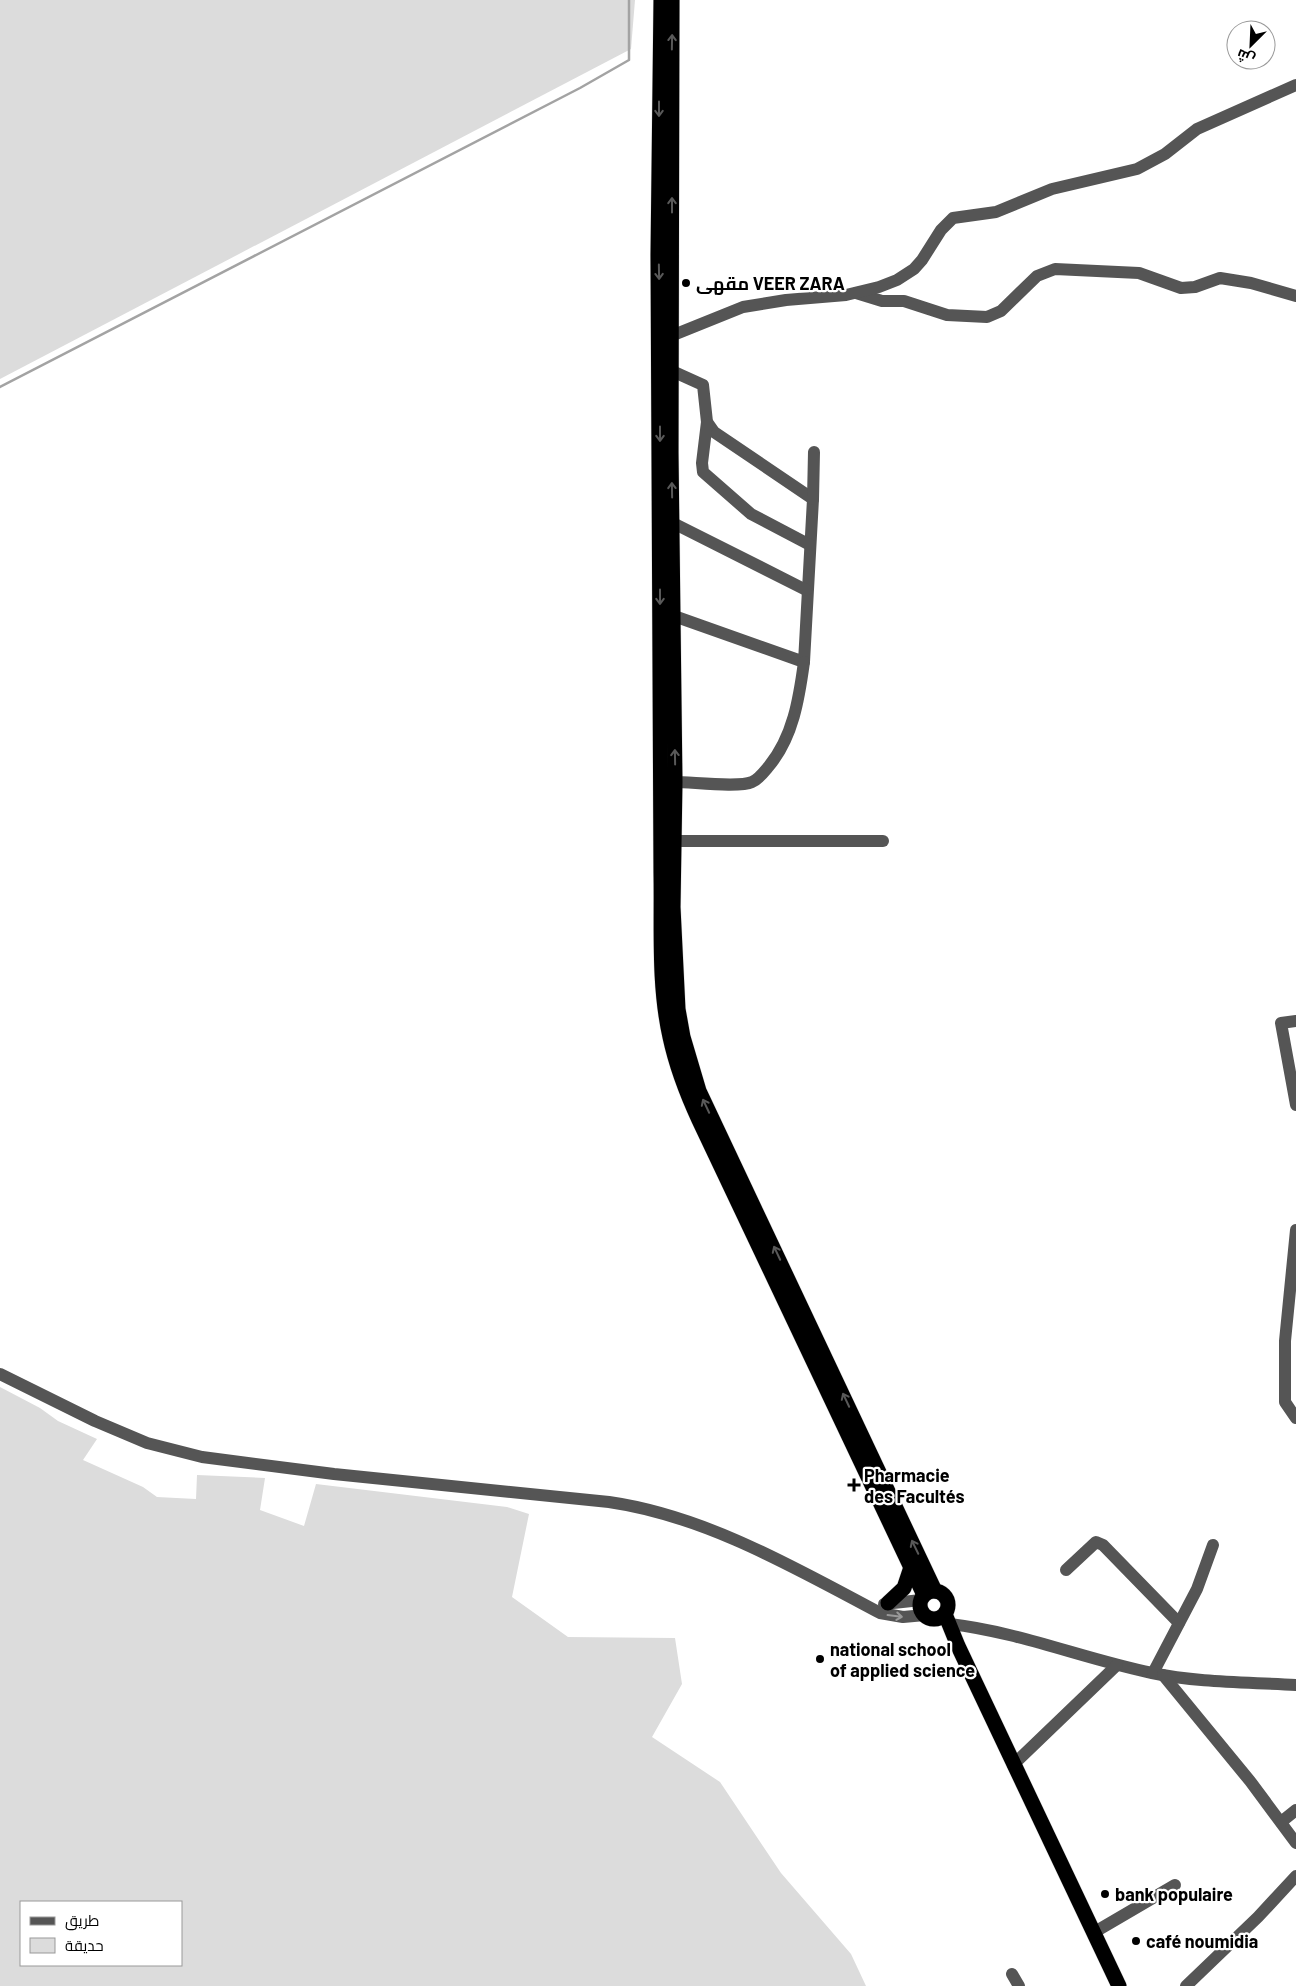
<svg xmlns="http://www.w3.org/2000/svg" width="1296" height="1986" font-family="Barlow,Cairo,sans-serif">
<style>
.green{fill:#dcdcdc;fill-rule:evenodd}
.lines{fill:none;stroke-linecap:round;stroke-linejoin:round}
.stream{stroke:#a3a3a3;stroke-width:2.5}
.highway-casing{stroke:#dbdbdb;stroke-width:16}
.minor{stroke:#555;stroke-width:12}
.highway{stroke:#000;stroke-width:15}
.oneway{stroke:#595959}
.oneway2{stroke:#999}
.poi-dot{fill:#000;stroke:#fff;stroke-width:2}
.labels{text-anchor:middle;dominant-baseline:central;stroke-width:4.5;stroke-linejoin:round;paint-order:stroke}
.poi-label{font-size:18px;font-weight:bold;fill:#000;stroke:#fff;text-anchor:start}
</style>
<rect width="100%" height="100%" fill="#fff"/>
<g class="green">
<polygon points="0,0 635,0 631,49 0,379"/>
<path d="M0,1387L40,1408L58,1421L97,1439L83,1460L143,1487L157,1497L196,1499L197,1475L265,1478L260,1510L304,1526L316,1484L507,1507L529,1514L512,1597L568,1637L675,1638L682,1684L652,1737L720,1782L781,1873L851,1954L866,1986H0ZM21,1902H181V1965H21Z"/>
</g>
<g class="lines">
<polyline class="stream" points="0,387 580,88 629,60 629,0"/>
<defs>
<g id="highway">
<path d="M661,0L658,255L661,873C662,927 658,984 670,1037C676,1065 687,1094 699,1120L924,1595"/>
<polyline points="672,0 671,452 675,782 673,907 678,1009 683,1037 699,1091 935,1591"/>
<circle cx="934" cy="1605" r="14"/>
<polyline points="888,1603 904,1588 911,1567"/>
<polyline points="945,1614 958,1646 1119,1986"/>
</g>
</defs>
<use href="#highway" class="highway-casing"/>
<g class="minor">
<polyline points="856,293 882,301 904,301 947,315 987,317 1001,311 1037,276 1055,269 1139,273 1181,288 1195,287 1220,278 1251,283 1296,296"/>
<polyline points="671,336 743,307 786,300 846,295 879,287 897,280 914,269 922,260 941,230 953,218 996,212 1052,189 1137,169 1165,154 1197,129 1296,85"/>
<polyline points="672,371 703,385 707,422 714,432 813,499 804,662 674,616"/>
<polyline points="707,422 702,463 703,472 751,514 810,545"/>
<polyline points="813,499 814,452"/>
<polyline points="673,523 806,590"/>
<path d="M675,782C692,782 739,788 752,782C759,779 764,772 769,766C793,737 799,699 804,662"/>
<polyline points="673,841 883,841"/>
<polyline points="1296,1021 1281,1023 1296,1105"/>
<polyline points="1296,1230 1285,1341 1285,1402 1296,1418"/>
<path d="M0,1374L95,1421L147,1443L202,1457L334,1474L609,1502C706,1516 795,1568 880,1613L903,1617L925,1615"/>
<polyline points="1066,1570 1096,1542 1103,1545 1179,1623"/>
<polyline points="884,1604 921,1600"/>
<path d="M950,1624C1019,1632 1084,1659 1152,1673C1199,1683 1249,1682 1296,1685"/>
<polyline points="1153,1673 1197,1589 1213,1545"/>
<polyline points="1163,1675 1250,1781 1296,1843"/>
<polyline points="1013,1765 1117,1665"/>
<polyline points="1281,1822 1296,1810"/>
<polyline points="1093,1933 1175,1885"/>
<polyline points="1012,1974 1019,1986"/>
<polyline points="1186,1986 1258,1917 1296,1876"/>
</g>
<use href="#highway" class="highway"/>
</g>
<defs><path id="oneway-shaft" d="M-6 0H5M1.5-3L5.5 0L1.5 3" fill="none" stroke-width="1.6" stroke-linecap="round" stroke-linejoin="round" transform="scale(1.25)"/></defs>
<g class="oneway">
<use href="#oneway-shaft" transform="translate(672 42) rotate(-89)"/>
<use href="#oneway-shaft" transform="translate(659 109) rotate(90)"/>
<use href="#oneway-shaft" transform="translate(672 205) rotate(-90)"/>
<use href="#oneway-shaft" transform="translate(659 272) rotate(89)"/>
<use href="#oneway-shaft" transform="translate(660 434) rotate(90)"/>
<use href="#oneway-shaft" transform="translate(672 490) rotate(-91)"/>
<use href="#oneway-shaft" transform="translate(660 597) rotate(90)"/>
<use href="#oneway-shaft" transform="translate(675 757) rotate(-91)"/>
<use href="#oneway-shaft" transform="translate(706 1106) rotate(-115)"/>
<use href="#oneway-shaft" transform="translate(777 1253) rotate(-115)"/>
<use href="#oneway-shaft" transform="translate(846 1400) rotate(-115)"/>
<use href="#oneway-shaft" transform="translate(915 1547) rotate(-116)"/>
</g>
<use class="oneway2" href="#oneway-shaft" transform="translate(895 1616) rotate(7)"/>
<g class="poi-dot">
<circle cx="686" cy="283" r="5"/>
<path d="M851.5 1477.5h5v5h5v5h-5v5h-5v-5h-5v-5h5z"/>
<circle cx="820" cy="1659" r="5"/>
<circle cx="1105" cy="1894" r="5"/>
<circle cx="1136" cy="1941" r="5"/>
</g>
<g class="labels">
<g class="poi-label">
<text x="696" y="283">مقهى VEER ZARA</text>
<text x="864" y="1475">Pharmacie<tspan x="864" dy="21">des Facultés</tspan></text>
<text x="830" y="1649">national school<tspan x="830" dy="21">of applied science</tspan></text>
<text x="1115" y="1894">bank populaire</text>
<text x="1146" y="1941">café noumidia</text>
</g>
</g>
<rect x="20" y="1901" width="162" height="65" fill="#ffffff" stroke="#999999"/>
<rect x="30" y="1917" width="25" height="8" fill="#555555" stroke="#999999"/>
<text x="65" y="1926" font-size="15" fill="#000000">طريق</text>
<rect x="30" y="1938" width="25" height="15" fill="#dcdcdc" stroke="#999999"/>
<text x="65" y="1951" font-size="15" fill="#000000">حديقة</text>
<g transform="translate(1251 45) rotate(204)"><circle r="24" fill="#ffffff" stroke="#999999"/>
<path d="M0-4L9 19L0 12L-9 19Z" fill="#000000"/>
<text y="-8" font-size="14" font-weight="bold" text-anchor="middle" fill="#000000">ش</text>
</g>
</svg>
